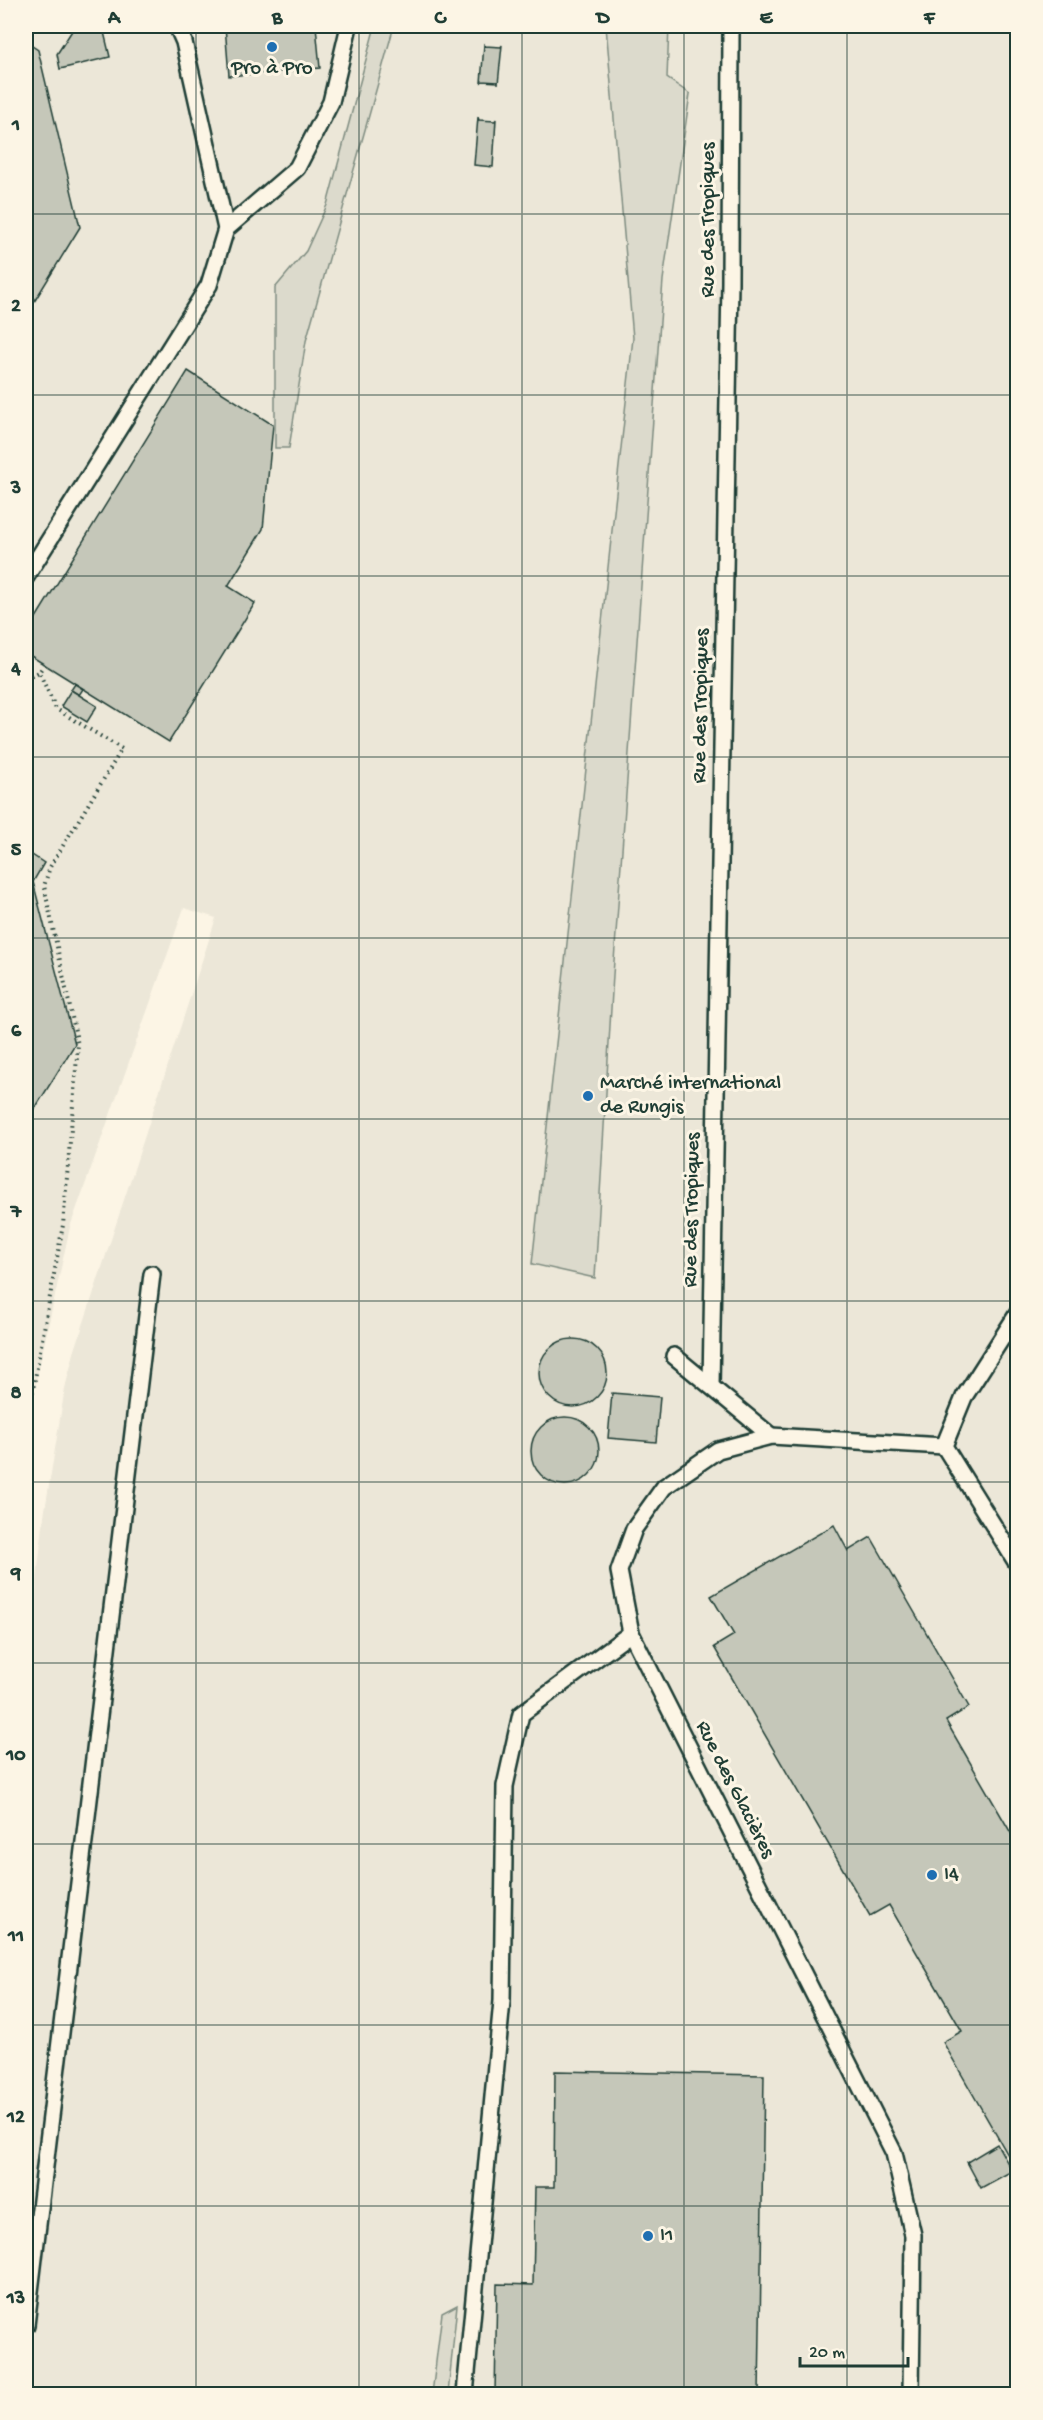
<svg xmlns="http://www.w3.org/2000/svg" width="1043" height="2420" font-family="'Gochi Hand',sans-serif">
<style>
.built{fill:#ece7d8}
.green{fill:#dcdacc;stroke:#7e8c80;stroke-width:1.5}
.building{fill:#c5c7b9;stroke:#1f3d34;stroke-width:1.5}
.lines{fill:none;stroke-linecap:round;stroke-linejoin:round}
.service-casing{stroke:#1f3d34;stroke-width:20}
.path{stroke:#1f3d34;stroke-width:4;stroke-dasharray:1.5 4.5;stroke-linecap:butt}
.service{stroke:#fcf5e5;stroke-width:15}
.grid{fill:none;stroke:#1f3d34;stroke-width:1.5;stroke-opacity:0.55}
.poi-dot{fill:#1f6fb2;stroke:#fcf5e5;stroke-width:2}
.labels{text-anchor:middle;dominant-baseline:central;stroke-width:6;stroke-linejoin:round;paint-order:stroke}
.poi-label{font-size:21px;fill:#1f3d34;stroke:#fcf5e5;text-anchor:start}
.street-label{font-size:21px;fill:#1f3d34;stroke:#fcf5e5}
.neatline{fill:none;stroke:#1f3d34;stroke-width:2}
.grid-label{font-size:20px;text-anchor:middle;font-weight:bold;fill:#1f3d34}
</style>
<rect width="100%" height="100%" fill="#fcf5e5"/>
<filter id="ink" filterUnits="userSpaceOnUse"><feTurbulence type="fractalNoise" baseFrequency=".0167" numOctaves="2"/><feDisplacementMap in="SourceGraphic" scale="12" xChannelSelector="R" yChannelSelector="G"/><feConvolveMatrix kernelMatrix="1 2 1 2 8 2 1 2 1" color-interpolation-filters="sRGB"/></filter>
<g filter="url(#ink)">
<polygon class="built" points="26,26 1017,26 1017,2394 26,2394 26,1674 44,1516 65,1388 74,1353 216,918 184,908 70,1227 26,1427"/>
<g class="green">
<polygon points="375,26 394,26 306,341 289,448 275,448 275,288 306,251 327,205"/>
<polygon points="606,26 669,26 667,78 690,94 663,280 613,975 595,1278 532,1264 633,338"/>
<polygon points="457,2305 448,2394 432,2394 442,2313"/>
</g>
<g class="building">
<polygon points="75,26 94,26 104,32 110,57 60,69 57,54"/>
<polygon points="225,26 316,26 320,68 229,76"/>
<polygon points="26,42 38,50 80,227 26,315"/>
<polygon points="484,44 485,46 501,47 502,45 498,84 498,82 482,81 481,83"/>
<polygon points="478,117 479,120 495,121 496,119 493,167 474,165"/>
<polygon points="188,371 273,425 263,529 228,586 255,603 169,742 26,653 26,634"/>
<polygon points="75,684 83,689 79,695 71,690"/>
<polygon points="71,690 97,706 87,722 61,706"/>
<polygon points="26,851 44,863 33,882 26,877"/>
<polygon points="26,877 33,882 75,1044 26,1123"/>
<circle cx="573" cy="1373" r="34"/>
<polygon points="612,1393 660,1397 656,1442 608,1438"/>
<circle cx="565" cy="1451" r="34"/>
<polygon points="834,1525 848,1551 871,1537 969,1707 946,1721 1018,1845 1018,2168 1016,2169 943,2042 962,2031 889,1905 870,1916 714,1647 734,1635 711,1596"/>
<polygon points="555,2071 764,2075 759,2394 495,2394 497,2284 533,2285 535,2187 554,2187"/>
<polygon points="997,2144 1012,2171 981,2188 967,2162"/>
</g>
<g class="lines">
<defs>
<g id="service">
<polyline points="226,229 297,168 331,102 349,26"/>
<polyline points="26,577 209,285 226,229 184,42 177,26"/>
<polyline points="1018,1313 964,1397 944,1446 1018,1565"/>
<polyline points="674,1356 771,1436"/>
<polyline points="711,1386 730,282 731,26"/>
<polyline points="26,2325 152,1274"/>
<polyline points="465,2394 502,2001 505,1786 521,1714 631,1633"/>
<polyline points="911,2394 913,2235 894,2153 631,1633 619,1571 634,1529 664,1487 718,1450 771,1436 944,1446"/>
</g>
</defs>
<use href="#service" class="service-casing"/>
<g class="path">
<polyline points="26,673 31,676 39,672"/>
<polyline points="26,1428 63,1225 78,1045 44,886 50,867 122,749 56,709 39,672 44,665"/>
</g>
<use href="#service" class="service"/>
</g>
</g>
<path class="grid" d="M196,26V2394M359,26V2394M522,26V2394M684,26V2394M847,26V2394M26,214H1018M26,395H1018M26,576H1018M26,757H1018M26,938H1018M26,1119H1018M26,1301H1018M26,1482H1018M26,1663H1018M26,1844H1018M26,2025H1018M26,2206H1018"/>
<g class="poi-dot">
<circle cx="272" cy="47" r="6"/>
<circle cx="588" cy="1096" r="6"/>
<circle cx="932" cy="1875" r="6"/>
<circle cx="648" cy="2236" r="6"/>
</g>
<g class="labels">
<g class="poi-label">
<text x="272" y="69" text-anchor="middle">Pro à Pro</text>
<text x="600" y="1084">Marché international<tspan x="600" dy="24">de Rungis</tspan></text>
<text x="944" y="1875">I4</text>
<text x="660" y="2236">I1</text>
</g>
<g class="street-label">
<text transform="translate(709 220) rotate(-90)">Rue des Tropiques</text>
<text transform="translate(702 706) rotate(-89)">Rue des Tropiques</text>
<text transform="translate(693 1210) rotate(-89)">Rue des Tropiques</text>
<text transform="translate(734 1790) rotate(63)">Rue des Glacières</text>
</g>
</g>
<rect width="1043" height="2420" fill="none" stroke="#fcf5e5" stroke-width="66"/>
<path d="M800 2357v9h108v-9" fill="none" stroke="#1f3d34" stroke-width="3"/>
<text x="809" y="2357" font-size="18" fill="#1f3d34" stroke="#fcf5e5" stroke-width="4.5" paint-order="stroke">20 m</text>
<rect x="33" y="33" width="977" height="2354" class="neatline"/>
<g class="grid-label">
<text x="114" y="23">A</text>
<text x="277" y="23">B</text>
<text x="440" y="23">C</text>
<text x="603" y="23">D</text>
<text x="766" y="23">E</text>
<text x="929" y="23">F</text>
<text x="16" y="130">1</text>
<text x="16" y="311">2</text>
<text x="16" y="493">3</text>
<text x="16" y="674">4</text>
<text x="16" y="855">5</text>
<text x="16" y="1036">6</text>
<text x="16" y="1217">7</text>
<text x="16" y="1398">8</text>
<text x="16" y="1579">9</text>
<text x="16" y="1760">10</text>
<text x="16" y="1941">11</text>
<text x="16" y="2122">12</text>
<text x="16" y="2303">13</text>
</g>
</svg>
